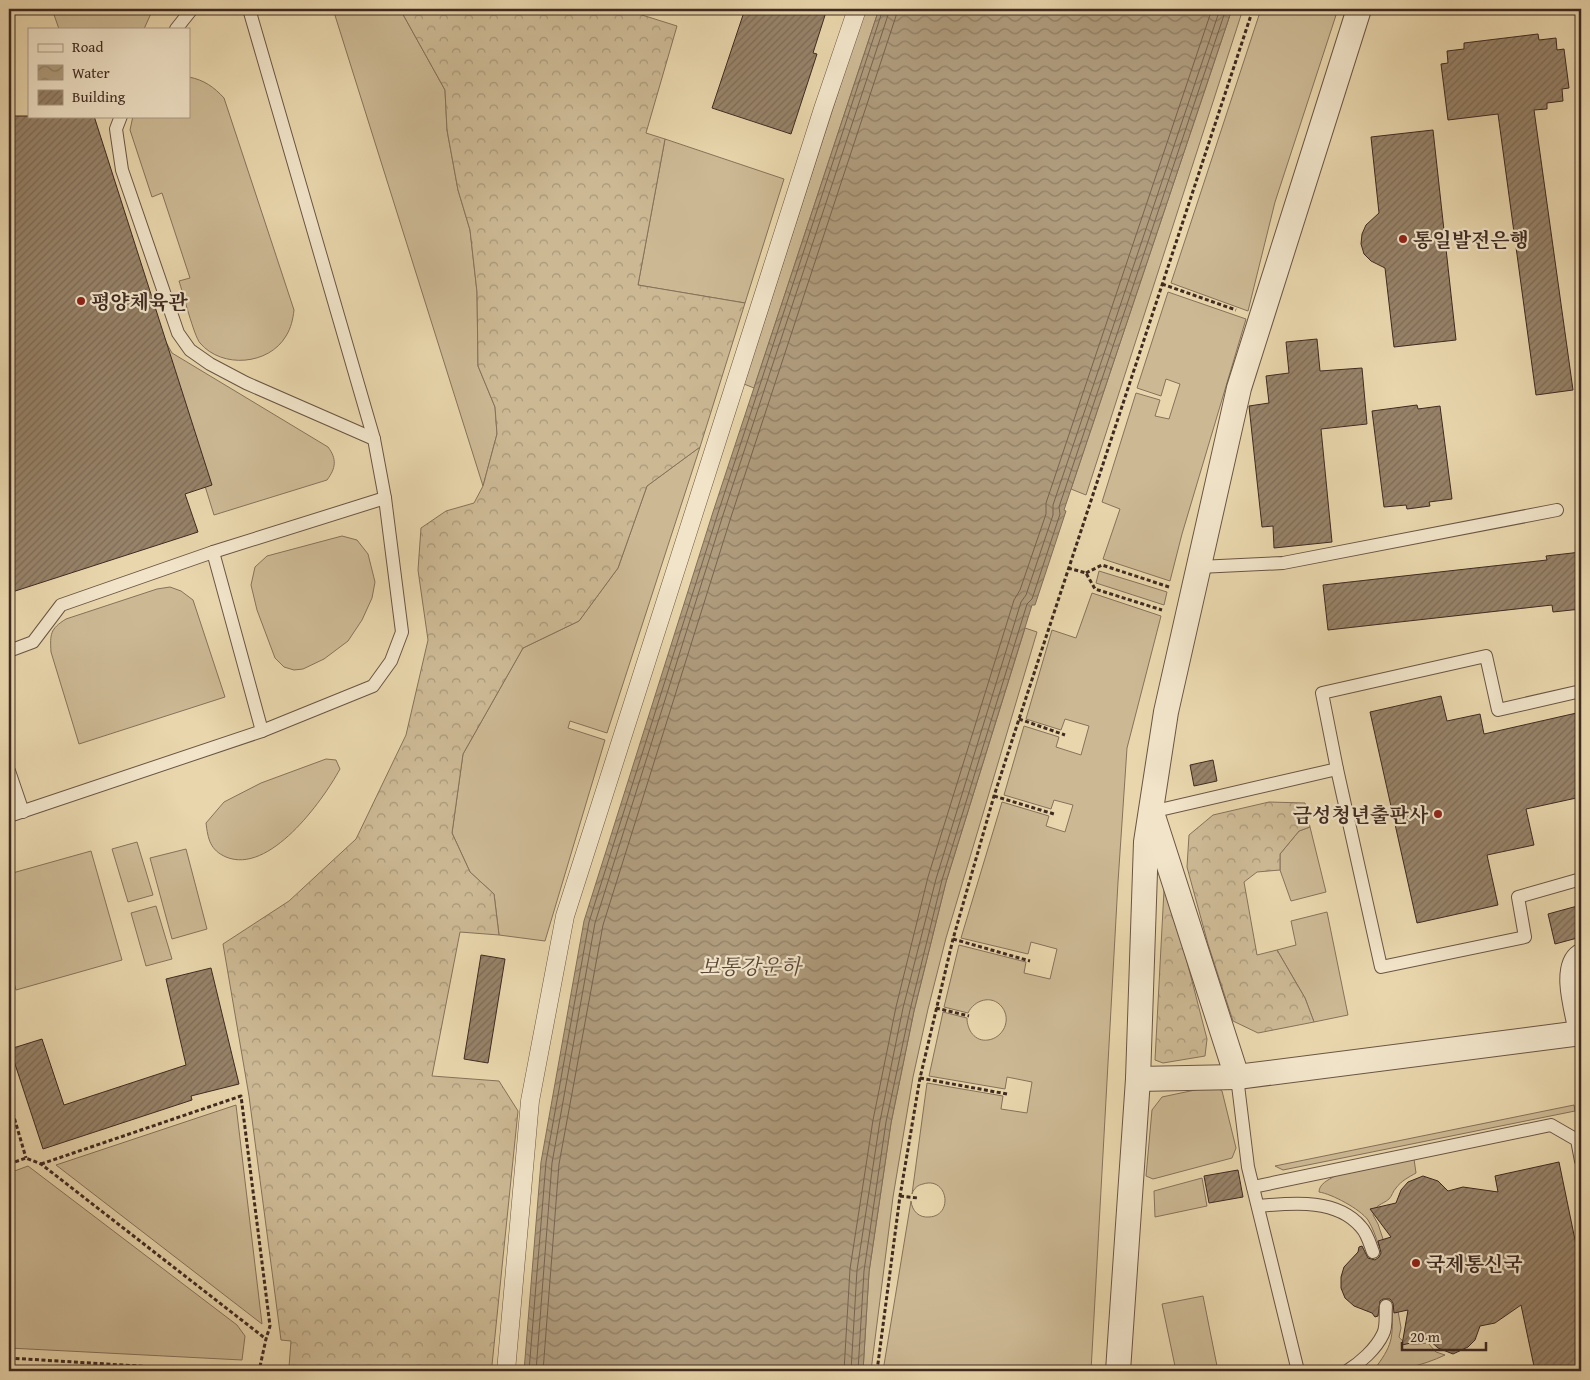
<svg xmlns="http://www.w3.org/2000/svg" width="1590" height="1380" font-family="'Gentium Book Plus','Noto Serif KR',serif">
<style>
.grass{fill:#ccb994;stroke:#86725a}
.forest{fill:url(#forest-crowns);stroke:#86725a}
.water{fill:url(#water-waves);stroke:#826e58}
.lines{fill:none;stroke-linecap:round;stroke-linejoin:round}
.shore{stroke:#77634f;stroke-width:1}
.building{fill:url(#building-hatch);stroke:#3f2a21}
.service-casing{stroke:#6a5544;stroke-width:14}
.pedestrian-casing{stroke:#6a5544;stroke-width:19}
.minor-casing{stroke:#6a5544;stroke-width:26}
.path{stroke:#3f2a21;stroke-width:3;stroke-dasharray:4 2.5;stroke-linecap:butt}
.service{stroke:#f1e4c9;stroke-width:12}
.pedestrian{stroke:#f1e4c9;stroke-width:18}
.minor{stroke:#f1e4c9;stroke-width:24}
.poi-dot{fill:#8f2418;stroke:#f1e4c9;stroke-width:2}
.labels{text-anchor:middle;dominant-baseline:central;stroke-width:4.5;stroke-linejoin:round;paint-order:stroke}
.poi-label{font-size:20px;font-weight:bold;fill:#3f2a21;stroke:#f1e4c9;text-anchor:start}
.water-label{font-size:21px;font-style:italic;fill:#5b4638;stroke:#f1e4c9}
</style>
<defs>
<pattern id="forest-crowns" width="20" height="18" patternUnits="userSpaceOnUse" patternTransform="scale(1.25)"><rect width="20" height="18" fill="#ccb994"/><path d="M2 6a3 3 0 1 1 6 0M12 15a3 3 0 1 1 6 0" fill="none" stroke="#a79778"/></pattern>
<pattern id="water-waves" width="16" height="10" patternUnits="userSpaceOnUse" patternTransform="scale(1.25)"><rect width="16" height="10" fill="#af9c7d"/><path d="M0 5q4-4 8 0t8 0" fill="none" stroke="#907f66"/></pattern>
<pattern id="building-hatch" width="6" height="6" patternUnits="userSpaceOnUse" patternTransform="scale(1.25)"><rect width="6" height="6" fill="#978369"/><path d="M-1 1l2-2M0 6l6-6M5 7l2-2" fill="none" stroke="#7d6b56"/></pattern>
</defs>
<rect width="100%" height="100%" fill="#e9d6ac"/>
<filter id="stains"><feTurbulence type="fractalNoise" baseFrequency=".004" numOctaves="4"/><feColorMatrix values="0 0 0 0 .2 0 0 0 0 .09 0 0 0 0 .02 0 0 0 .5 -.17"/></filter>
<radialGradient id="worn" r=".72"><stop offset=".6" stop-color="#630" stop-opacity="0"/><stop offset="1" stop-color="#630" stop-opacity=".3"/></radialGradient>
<g class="grass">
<polygon points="52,9 153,9 144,29 59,29"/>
<polygon points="333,9 400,9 445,90 447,130 458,190 470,230 477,292 478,366 495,407 497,434 483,486"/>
<polygon points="865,9 879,9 754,388 744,384"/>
<polygon points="1232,9 1243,9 1086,495 1071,489"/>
<polygon points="1261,9 1338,9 1275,202 1248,311 1171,283"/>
<path d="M189,77C204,80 214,87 224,98L294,310C293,319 291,328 286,336C269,365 222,369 200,343C194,336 183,293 179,281L190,278L162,193L152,197L130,130L133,116H189Z"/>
<polygon points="665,139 784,179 745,303 638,285"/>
<path d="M143,286L162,335L172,353L328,447C337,459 336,468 327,480L214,515Z"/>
<polygon points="1168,292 1246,319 1182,534 1170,581 1103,559 1120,509 1102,502 1136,393 1160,400 1155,416 1169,419 1180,384 1166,379 1161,396 1137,388"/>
<polygon points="700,447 607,733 570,721 568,728 605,740 545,941 499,935 494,894 470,872 452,833 463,754 523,648 579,621 618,568 647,486"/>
<polygon points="342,536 357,540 368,554 375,582 372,598 362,620 348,641 324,659 303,669 294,670 284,667 275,658 257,610 251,585 255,567 267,556"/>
<polygon points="1099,571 1167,592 1164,605 1096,583"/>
<path d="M170,587L181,591L193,600L225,697L79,744L51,652C50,634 50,629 66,619L157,589Z"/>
<path d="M1092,593L1161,616L1127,748L1118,882L1091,1371H883L911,1201C912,1211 919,1218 929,1217C954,1216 948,1176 923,1184C918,1185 914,1188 912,1194L927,1083L1003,1096L1001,1109L1027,1113L1032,1082L1007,1077L1005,1089L929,1076L943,1012L967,1018C967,1030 975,1042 988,1040C1003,1038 1012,1020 1002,1007C992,994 974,1000 968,1013L944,1007L959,945L1026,962L1024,973L1050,979L1057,949L1031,942L1028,954L961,938L1002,802L1049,816L1046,826L1065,832L1073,805L1054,800L1051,809L1004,795L1024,726L1059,737L1056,747L1081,755L1089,726L1065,719L1061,730L1026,719L1052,630L1076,638Z"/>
<polygon points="1025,628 1037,632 946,938 928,1009 913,1077 893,1197 871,1371 863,1371 869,1272 891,1123 914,1011 946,882"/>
<path d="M326,759L336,760L340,769C322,802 269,875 226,857C210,850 208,839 206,823L224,802L261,783Z"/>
<polygon points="1310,827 1326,892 1291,901 1280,870 1280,854 1299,831"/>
<polygon points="137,842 153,895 128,902 112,849"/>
<polygon points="186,849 207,929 172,939 150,858"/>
<polygon points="91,851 122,960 16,990 9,965 9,874"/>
<polygon points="156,906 172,959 146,966 131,913"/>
<polygon points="1327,912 1348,1015 1314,1022 1305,998 1277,950 1296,945 1291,921"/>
<polygon points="1214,1086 1222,1091 1236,1148 1232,1158 1153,1179 1146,1176 1152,1110 1162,1097"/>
<polygon points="236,1105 262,1324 56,1165"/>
<polygon points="1574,1105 1575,1111 1283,1170 1275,1166"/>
<path d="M1414,1159L1416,1173C1409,1177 1401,1181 1396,1188C1393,1191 1392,1196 1389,1199C1382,1205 1375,1204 1373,1215L1378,1224L1385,1245L1379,1246C1376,1238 1373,1228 1368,1220C1360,1209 1332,1194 1319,1192C1319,1184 1328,1180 1335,1176Z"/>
<polygon points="28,1166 237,1325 245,1336 242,1360 9,1348 9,1173"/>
<polygon points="1202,1178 1207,1206 1155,1217 1154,1191"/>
<polygon points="1203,1296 1218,1371 1176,1371 1162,1304"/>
<path d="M1397,1305L1401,1328L1399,1337C1407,1347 1417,1344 1428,1343L1436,1352L1445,1355C1422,1366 1398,1371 1373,1371C1393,1345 1393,1339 1392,1307Z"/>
</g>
<g class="forest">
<path d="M400,9H623L677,26L646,133L665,139L638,285L745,303L700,447L647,486L618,568L579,621L523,648L463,754L452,833L470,872L494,894L499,935L460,932L432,1076L499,1081L518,1111L492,1365L486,1371C421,1371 355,1367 289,1367L291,1341L281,1340L249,1096L223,944L289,901L356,839L406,735L428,640L418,570L421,528L446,511L474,503L483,486L497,434L495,407L478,366L477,292L470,230L458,190L447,130L445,90Z"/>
<polygon points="1269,802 1305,803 1310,827 1299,831 1280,854 1280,870 1257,872 1244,882 1257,955 1277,950 1305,998 1314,1022 1258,1033 1233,1021 1208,944 1187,867 1189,835 1213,815"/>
<polygon points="1164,890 1169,892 1207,1039 1205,1056 1163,1063 1155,1060"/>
</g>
<polygon class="water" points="879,9 1232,9 1064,510 1066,511 1035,605 1032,605 946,882 914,1011 891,1123 869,1272 863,1371 524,1371 541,1162 584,921 713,512"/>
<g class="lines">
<g class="shore">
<polyline points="529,1371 546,1162 589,922 718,513 883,9"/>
<polyline points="536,1371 552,1163 595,923 723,515 890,9"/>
<polyline points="543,1371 559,1164 603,925 731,517 896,16 897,9"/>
<polyline points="844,1371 850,1269 873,1120 896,1007 928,877 1014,600 1020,590 1046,514 1046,503 1212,9"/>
<polyline points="851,1371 857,1270 880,1121 903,1008 936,879 1021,602 1026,595 1053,515 1053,505 1220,9"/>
<polyline points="858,1371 864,1271 886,1122 910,1010 942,880 1027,604 1032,599 1060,514 1059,507 1226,9"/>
</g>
</g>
<g class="building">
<polygon points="745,9 827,9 813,53 817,54 791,134 712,108"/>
<polygon points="1538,34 1539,40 1556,38 1557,50 1564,49 1569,88 1562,89 1563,101 1547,103 1547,109 1534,110 1573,390 1536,395 1498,114 1448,120 1441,64 1448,63 1447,51 1464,49 1464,43"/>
<polygon points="9,116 94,116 212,485 185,494 198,532 9,593"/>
<polygon points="1433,130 1456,340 1394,347 1385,268 1371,261 1364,254 1361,244 1362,234 1366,225 1379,213 1371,137"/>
<polygon points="1317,339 1320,371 1362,368 1367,424 1321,429 1332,542 1274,548 1273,526 1262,527 1249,406 1269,403 1266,376 1289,373 1286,342"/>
<polygon points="1417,405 1418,409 1440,406 1452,499 1429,502 1430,506 1407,509 1406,505 1384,507 1372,411"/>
<polygon points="1581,552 1581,609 1553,612 1552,605 1328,630 1323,585 1547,560 1546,556"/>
<polygon points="1441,696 1447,721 1480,714 1484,734 1581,712 1581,797 1526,809 1534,845 1487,855 1498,905 1417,923 1370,712"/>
<polygon points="1213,760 1217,781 1194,786 1190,765"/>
<polygon points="1581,905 1581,937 1555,944 1548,914"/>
<polygon points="481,955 505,959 488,1063 464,1059"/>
<polygon points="211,968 239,1084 191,1096 192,1100 43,1149 10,1049 42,1039 64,1105 186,1065 166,979"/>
<polygon points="1559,1162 1581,1269 1581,1342 1576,1344 1581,1371 1535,1371 1521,1305 1495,1323 1480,1326 1475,1340 1468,1347 1453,1354 1438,1348 1428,1339 1402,1345 1408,1310 1394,1313 1393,1303 1390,1299 1383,1299 1380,1301 1378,1316 1375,1317 1372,1313 1354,1306 1345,1298 1341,1288 1341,1277 1344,1267 1358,1252 1359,1247 1362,1246 1368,1258 1375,1260 1379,1257 1381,1253 1378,1241 1391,1237 1370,1209 1396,1203 1401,1190 1408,1182 1423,1176 1438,1181 1448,1191 1463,1187 1498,1192 1495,1176"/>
<polygon points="1238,1170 1243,1197 1209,1203 1204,1176"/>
</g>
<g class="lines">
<defs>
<g id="service">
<polyline points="176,29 192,9"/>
<polyline points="121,116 116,129 122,170 178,333 190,350 210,364 246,383 374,439"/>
<polyline points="213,552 262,731"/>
<polyline points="1199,567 1283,563 1557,510"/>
<polyline points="9,651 33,642 61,605 213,552 385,498"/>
<polyline points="1337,769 1322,693 1486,656 1498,710 1581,691"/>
<polyline points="9,771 23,812"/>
<polyline points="1151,812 1337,769 1381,967 1525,937 1518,897 1581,879"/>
<polyline points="9,816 262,731 373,686 391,661 402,632 385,498 374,439 249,9"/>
<polyline points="1237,1077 1248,1167 1298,1371"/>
<polyline points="1253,1187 1551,1125 1577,1140 1581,1161"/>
<path d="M1258,1206C1292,1203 1337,1198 1361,1227C1367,1233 1370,1244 1373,1252"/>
<path d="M1347,1371C1360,1363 1376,1349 1383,1334C1387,1327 1385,1314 1386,1306"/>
</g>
<polyline id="pedestrian" points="506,1371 530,1101 565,916 823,109 857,9"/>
<g id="minor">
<polyline points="1153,816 1237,1077"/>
<path d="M1581,956C1563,968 1578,1014 1581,1032"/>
<polyline points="1138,1079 1237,1077 1581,1033"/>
<polyline points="1118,1371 1138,1079 1146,842 1166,712 1239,388 1359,9"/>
</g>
</defs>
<use href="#service" class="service-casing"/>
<use href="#pedestrian" class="pedestrian-casing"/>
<use href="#minor" class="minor-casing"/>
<g class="path">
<polyline points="1162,284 1236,310"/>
<polyline points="1068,568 1086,573 1095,589 1162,610"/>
<polyline points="1086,573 1102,565 1169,587"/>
<polyline points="1019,719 1065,735"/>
<polyline points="994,796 1054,814"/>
<polyline points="953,939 1030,961"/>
<polyline points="936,1008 969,1016"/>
<polyline points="920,1078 1007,1094"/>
<polyline points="9,1100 26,1158"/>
<polyline points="9,1164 26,1158 41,1164 266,1339"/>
<polyline points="41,1164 241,1096 270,1326 266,1339 259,1371"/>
<polyline points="900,1196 918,1198"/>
<polyline points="9,1358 220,1371"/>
<polyline points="877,1371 900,1196 920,1078 953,939 994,796 1019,719 1253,9"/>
</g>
<use href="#service" class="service"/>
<use href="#pedestrian" class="pedestrian"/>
<use href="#minor" class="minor"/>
</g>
<g class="poi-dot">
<circle cx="1403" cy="239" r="5"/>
<circle cx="81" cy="301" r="5"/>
<circle cx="1438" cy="814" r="5"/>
<circle cx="1416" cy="1263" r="5"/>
</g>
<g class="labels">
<g class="poi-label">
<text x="1413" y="239">통일발전은행</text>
<text x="91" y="301">평양체육관</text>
<text x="1428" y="814" text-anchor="end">금성청년출판사</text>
<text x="1426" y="1263">국제통신국</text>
</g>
<g class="water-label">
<text x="750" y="966">보통강운하</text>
</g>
</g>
<rect width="1590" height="1380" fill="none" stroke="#e9d6ac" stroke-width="30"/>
<rect x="10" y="10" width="1570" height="1360" fill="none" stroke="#3f2a21" stroke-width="2.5"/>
<rect x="15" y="15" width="1560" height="1350" fill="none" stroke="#3f2a21"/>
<rect x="28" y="28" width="162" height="90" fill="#f1e4c9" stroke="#aa9a86"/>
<rect x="38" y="44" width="25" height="8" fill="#f1e4c9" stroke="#aa9a86"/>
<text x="72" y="52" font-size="15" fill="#3f2a21">Road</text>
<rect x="38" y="65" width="25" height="15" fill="url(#water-waves)" stroke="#aa9a86"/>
<text x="72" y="78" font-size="15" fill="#3f2a21">Water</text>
<rect x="38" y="90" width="25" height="15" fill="url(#building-hatch)" stroke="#aa9a86"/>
<text x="72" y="102" font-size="15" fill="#3f2a21">Building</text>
<path d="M1402 1342v8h84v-8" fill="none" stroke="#3f2a21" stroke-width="2.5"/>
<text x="1410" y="1342" font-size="15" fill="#3f2a21" stroke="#f1e4c9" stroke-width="4" paint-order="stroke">20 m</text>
<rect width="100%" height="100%" filter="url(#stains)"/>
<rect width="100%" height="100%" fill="url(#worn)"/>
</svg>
